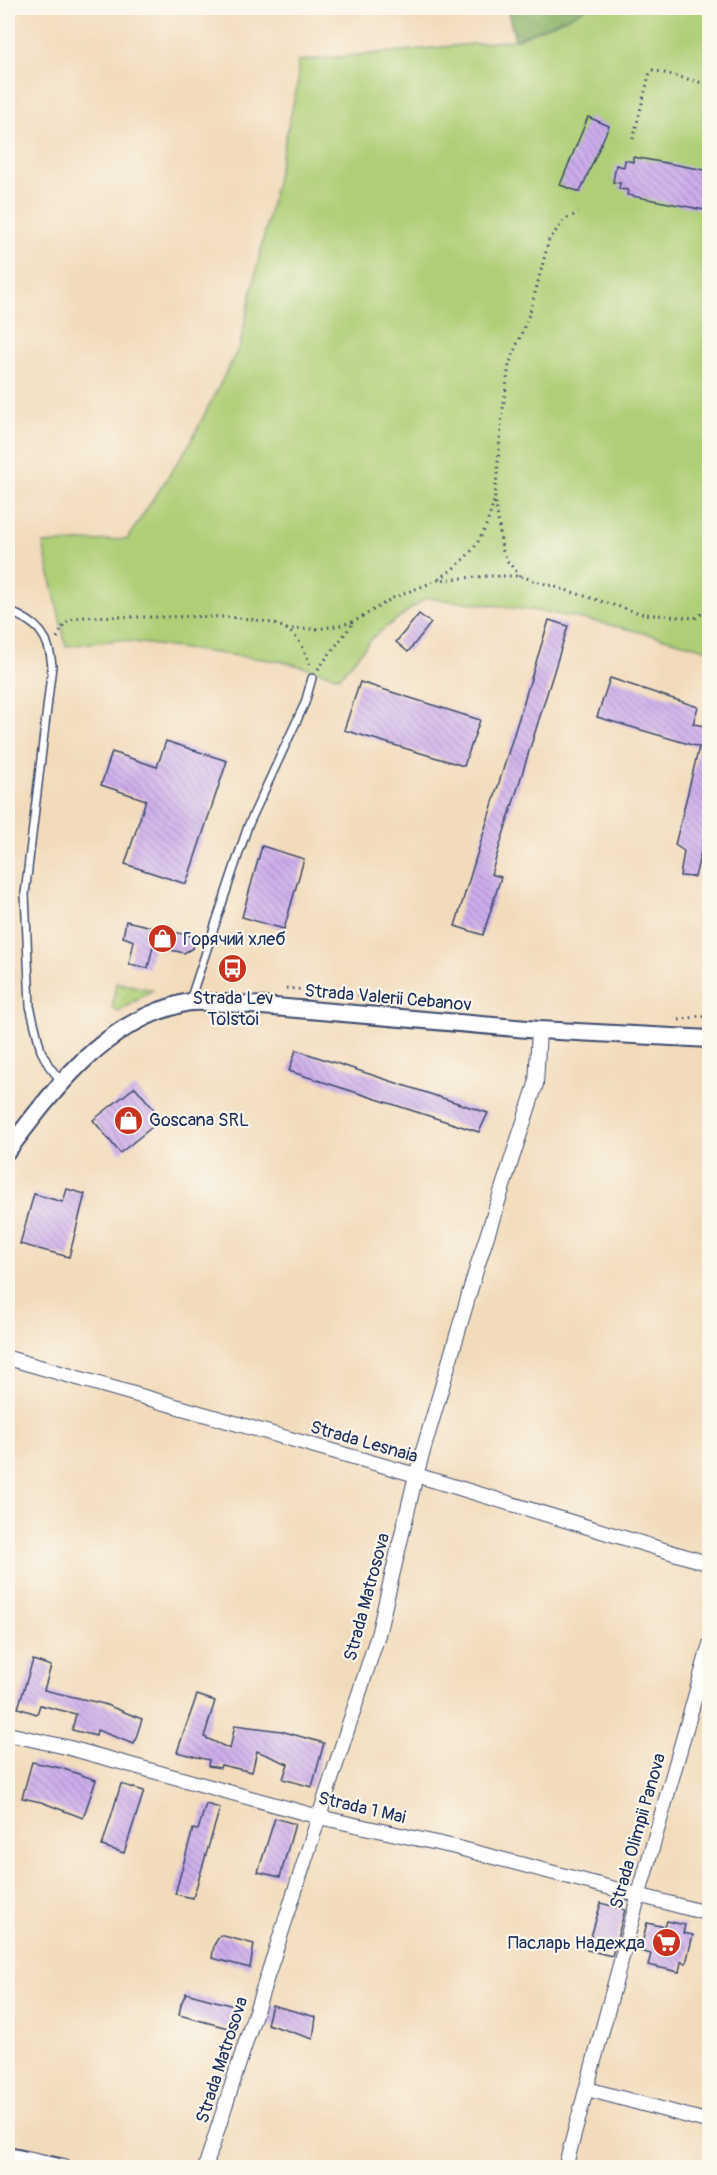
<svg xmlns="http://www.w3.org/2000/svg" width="717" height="2175" font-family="Pangolin,sans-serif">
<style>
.grass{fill:url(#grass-dots);stroke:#657f6a;stroke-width:1.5}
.forest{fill:url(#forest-crowns);stroke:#537063;stroke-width:1.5}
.garden{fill:#afcf77;stroke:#657f6a;stroke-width:1.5}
.building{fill:url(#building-back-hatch)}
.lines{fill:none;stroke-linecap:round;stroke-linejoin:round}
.service-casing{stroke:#3b496c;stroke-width:10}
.minor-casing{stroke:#3b496c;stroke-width:16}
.tertiary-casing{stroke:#3b496c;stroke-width:20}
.path{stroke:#3b496c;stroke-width:3;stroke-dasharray:1.5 4.5;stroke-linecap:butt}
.service{stroke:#fff;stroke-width:7}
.minor{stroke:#fff;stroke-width:14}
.tertiary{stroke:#fff;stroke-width:16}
.labels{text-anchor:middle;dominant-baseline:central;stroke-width:4.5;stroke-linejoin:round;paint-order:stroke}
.poi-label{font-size:18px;fill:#1b2f5e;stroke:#fbf7ec;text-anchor:start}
.street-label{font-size:18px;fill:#1b2f5e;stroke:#fbf7ec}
</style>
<defs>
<pattern id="grass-dots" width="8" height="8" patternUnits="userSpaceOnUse" patternTransform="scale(1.5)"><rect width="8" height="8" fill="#afcf77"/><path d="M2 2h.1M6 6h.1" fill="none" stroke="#96b269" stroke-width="1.8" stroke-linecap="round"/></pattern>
<pattern id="forest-crowns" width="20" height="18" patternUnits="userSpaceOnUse" patternTransform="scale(1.5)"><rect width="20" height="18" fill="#8bb268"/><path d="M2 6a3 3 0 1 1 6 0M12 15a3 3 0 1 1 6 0" fill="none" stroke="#719159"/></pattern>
<pattern id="building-back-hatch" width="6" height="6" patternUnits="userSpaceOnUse" patternTransform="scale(1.5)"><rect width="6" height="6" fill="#cdaeec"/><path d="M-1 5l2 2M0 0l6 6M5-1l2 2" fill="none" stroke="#a68ec2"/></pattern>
</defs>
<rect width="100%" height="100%" fill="#fbf7ec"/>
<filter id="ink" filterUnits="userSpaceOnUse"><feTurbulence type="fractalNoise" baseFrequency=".0167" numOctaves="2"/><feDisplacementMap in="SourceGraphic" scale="12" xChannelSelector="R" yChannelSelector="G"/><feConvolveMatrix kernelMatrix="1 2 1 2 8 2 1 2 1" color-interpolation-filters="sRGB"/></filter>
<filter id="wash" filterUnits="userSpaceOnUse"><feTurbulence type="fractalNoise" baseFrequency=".008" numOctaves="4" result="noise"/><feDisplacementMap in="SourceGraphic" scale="24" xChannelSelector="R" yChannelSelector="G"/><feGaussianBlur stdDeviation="1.35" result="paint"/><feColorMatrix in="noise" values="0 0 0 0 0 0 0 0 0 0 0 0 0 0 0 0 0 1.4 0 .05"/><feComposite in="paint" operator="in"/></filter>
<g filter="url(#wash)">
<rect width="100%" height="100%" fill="#f2dbbb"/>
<polygon class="grass" points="116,982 152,990 119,1012 112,1009"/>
<polygon class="forest" points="507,8 586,8 580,12 515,40"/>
<path class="garden" d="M586,8H709V650C662,637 615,625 567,616C520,607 473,603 426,598L374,636L340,677L285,662L118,640L66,646L43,544L127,539L189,445L240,345L298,82V61L515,40L580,12Z"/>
<g id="blocks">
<g class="building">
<polygon points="588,117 609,126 580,192 560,185"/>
<polygon points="633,157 710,171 710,211 627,195 628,190 619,189 620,183 613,182 616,165 624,167 625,160 633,162"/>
<polygon points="419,614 431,623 408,652 396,642"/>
<polygon points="549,620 568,626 491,874 501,877 483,935 455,926"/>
<polygon points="610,678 698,707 693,724 710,727 710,813 695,877 680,876 684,851 675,845 699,747 597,717"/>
<polygon points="360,682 480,720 464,766 344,730"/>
<polygon points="166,741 227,761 186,884 125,864 146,800 101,785 112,752 157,767"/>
<polygon points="262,846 304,859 284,929 242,917"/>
<polygon points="126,921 196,937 193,948 184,953 153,946 148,968 129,964 134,941 123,937"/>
<polygon points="296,1050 488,1113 479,1132 289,1071"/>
<polygon points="135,1087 162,1119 120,1153 93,1120"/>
<polygon points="67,1189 85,1194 69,1257 20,1244 34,1194 63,1202"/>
<polygon points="33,1660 51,1666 44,1690 104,1704 142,1719 134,1744 97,1730 96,1736 72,1730 76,1714 40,1705 37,1714 18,1708"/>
<polygon points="197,1695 215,1701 204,1737 230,1749 235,1725 281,1731 324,1743 312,1787 283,1779 288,1764 257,1751 252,1772 221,1765 220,1768 208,1766 209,1760 177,1752"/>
<polygon points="32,1762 61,1768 96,1780 83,1818 41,1802 22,1798"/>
<polygon points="121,1784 144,1791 124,1853 102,1846"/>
<polygon points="206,1804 220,1808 193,1898 175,1894 193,1829 198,1830"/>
<polygon points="275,1818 295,1824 280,1877 258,1872"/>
<polygon points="601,1903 625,1910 612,1956 587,1950"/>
<polygon points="667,1921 685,1925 683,1933 693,1935 686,1963 681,1962 679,1972 648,1965 651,1954 640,1951 647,1923 665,1927"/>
<polygon points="220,1935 254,1944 250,1968 212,1958 214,1945"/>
<polygon points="186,1993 234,2006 228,2028 179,2015 181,2004"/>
<polygon points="272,2005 316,2017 313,2039 267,2024"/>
</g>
</g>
</g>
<g filter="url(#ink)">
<use href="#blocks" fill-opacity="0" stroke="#3b496c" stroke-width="1.5"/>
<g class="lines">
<defs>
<g id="service">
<path d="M8,611C37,622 49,634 52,666L25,894L30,1006L41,1051L49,1066L61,1081"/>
<polyline points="190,1000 248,826 305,703 312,678"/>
</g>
<g id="minor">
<polyline points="8,1358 416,1475 710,1564"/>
<polyline points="8,1734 66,1747 319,1817 455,1847 710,1914"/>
<polyline points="587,2089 710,2122"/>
<polyline points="205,2168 378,1635 416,1475 477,1267 536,1084 539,1030"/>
<polyline points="565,2168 639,1894 710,1644"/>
</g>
<g id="tertiary">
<path d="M8,1150C49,1096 93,1036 159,1011C169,1008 180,1003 191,1002C203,1001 216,1003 228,1003L539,1030L710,1039"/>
<polyline points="8,2156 64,2168"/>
</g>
</defs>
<use href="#service" class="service-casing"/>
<use href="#minor" class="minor-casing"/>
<use href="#tertiary" class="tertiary-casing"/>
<g class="path">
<polyline points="633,139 650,72 653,70 710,85"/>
<polyline points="520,576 508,562 502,549 495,497 502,416 509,365 530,312 549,240 564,220 578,213"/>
<path d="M439,579C473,555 483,541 494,501"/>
<polyline points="286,629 318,629 341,625 355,621 393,598 438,580 488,576 520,576 643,614 695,618 710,609"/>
<path d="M57,638C64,624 68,618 84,617C107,616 130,617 153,617C185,617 260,613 286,629C299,637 307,653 310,667"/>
<polyline points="318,669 354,622"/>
<polyline points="286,988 374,997"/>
<polyline points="679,1020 700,1016 710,1017"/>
</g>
<use href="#service" class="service"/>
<use href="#minor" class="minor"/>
<use href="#tertiary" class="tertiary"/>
</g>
</g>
<defs>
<symbol id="shop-disc" viewBox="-11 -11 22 22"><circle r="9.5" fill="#c8321e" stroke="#fbf7ec"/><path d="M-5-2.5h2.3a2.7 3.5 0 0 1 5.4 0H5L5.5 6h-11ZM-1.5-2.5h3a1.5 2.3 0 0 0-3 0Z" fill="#fff"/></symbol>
<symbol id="bus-disc" viewBox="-11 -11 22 22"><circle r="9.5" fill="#c8321e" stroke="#fbf7ec"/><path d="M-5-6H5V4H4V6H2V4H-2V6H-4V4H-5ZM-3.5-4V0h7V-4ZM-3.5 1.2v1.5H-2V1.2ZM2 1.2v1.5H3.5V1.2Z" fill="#fff"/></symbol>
<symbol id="supermarket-disc" viewBox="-11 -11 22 22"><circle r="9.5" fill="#c8321e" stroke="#fbf7ec"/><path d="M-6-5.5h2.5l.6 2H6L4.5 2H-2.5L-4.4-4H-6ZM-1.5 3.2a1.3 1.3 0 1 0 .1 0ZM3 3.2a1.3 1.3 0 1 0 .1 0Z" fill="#fff"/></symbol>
</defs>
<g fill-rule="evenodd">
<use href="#shop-disc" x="146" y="922" width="33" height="33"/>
<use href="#bus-disc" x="216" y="952" width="33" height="33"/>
<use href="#shop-disc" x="112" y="1104" width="33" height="33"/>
<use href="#supermarket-disc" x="650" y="1926" width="33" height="33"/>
</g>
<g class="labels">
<g class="poi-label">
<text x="183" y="939">Горячий хлеб</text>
<text x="233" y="998" text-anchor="middle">Strada Lev<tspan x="233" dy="21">Tolstoi</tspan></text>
<text x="149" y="1120">Goscana SRL</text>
<text x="645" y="1943" text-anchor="end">Пасларь Надежда</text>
</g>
<g class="street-label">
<text transform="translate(388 998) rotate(5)">Strada Valerii Cebanov</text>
<text transform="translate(364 1442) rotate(16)">Strada Lesnaia</text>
<text transform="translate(367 1597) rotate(-75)">Strada Matrosova</text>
<text transform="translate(362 1808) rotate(13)">Strada 1 Mai</text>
<text transform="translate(638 1831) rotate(-74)">Strada Olimpii Panova</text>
<text transform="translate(222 2060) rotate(-72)">Strada Matrosova</text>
</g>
</g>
<rect width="717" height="2175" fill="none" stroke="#fbf7ec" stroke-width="30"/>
</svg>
